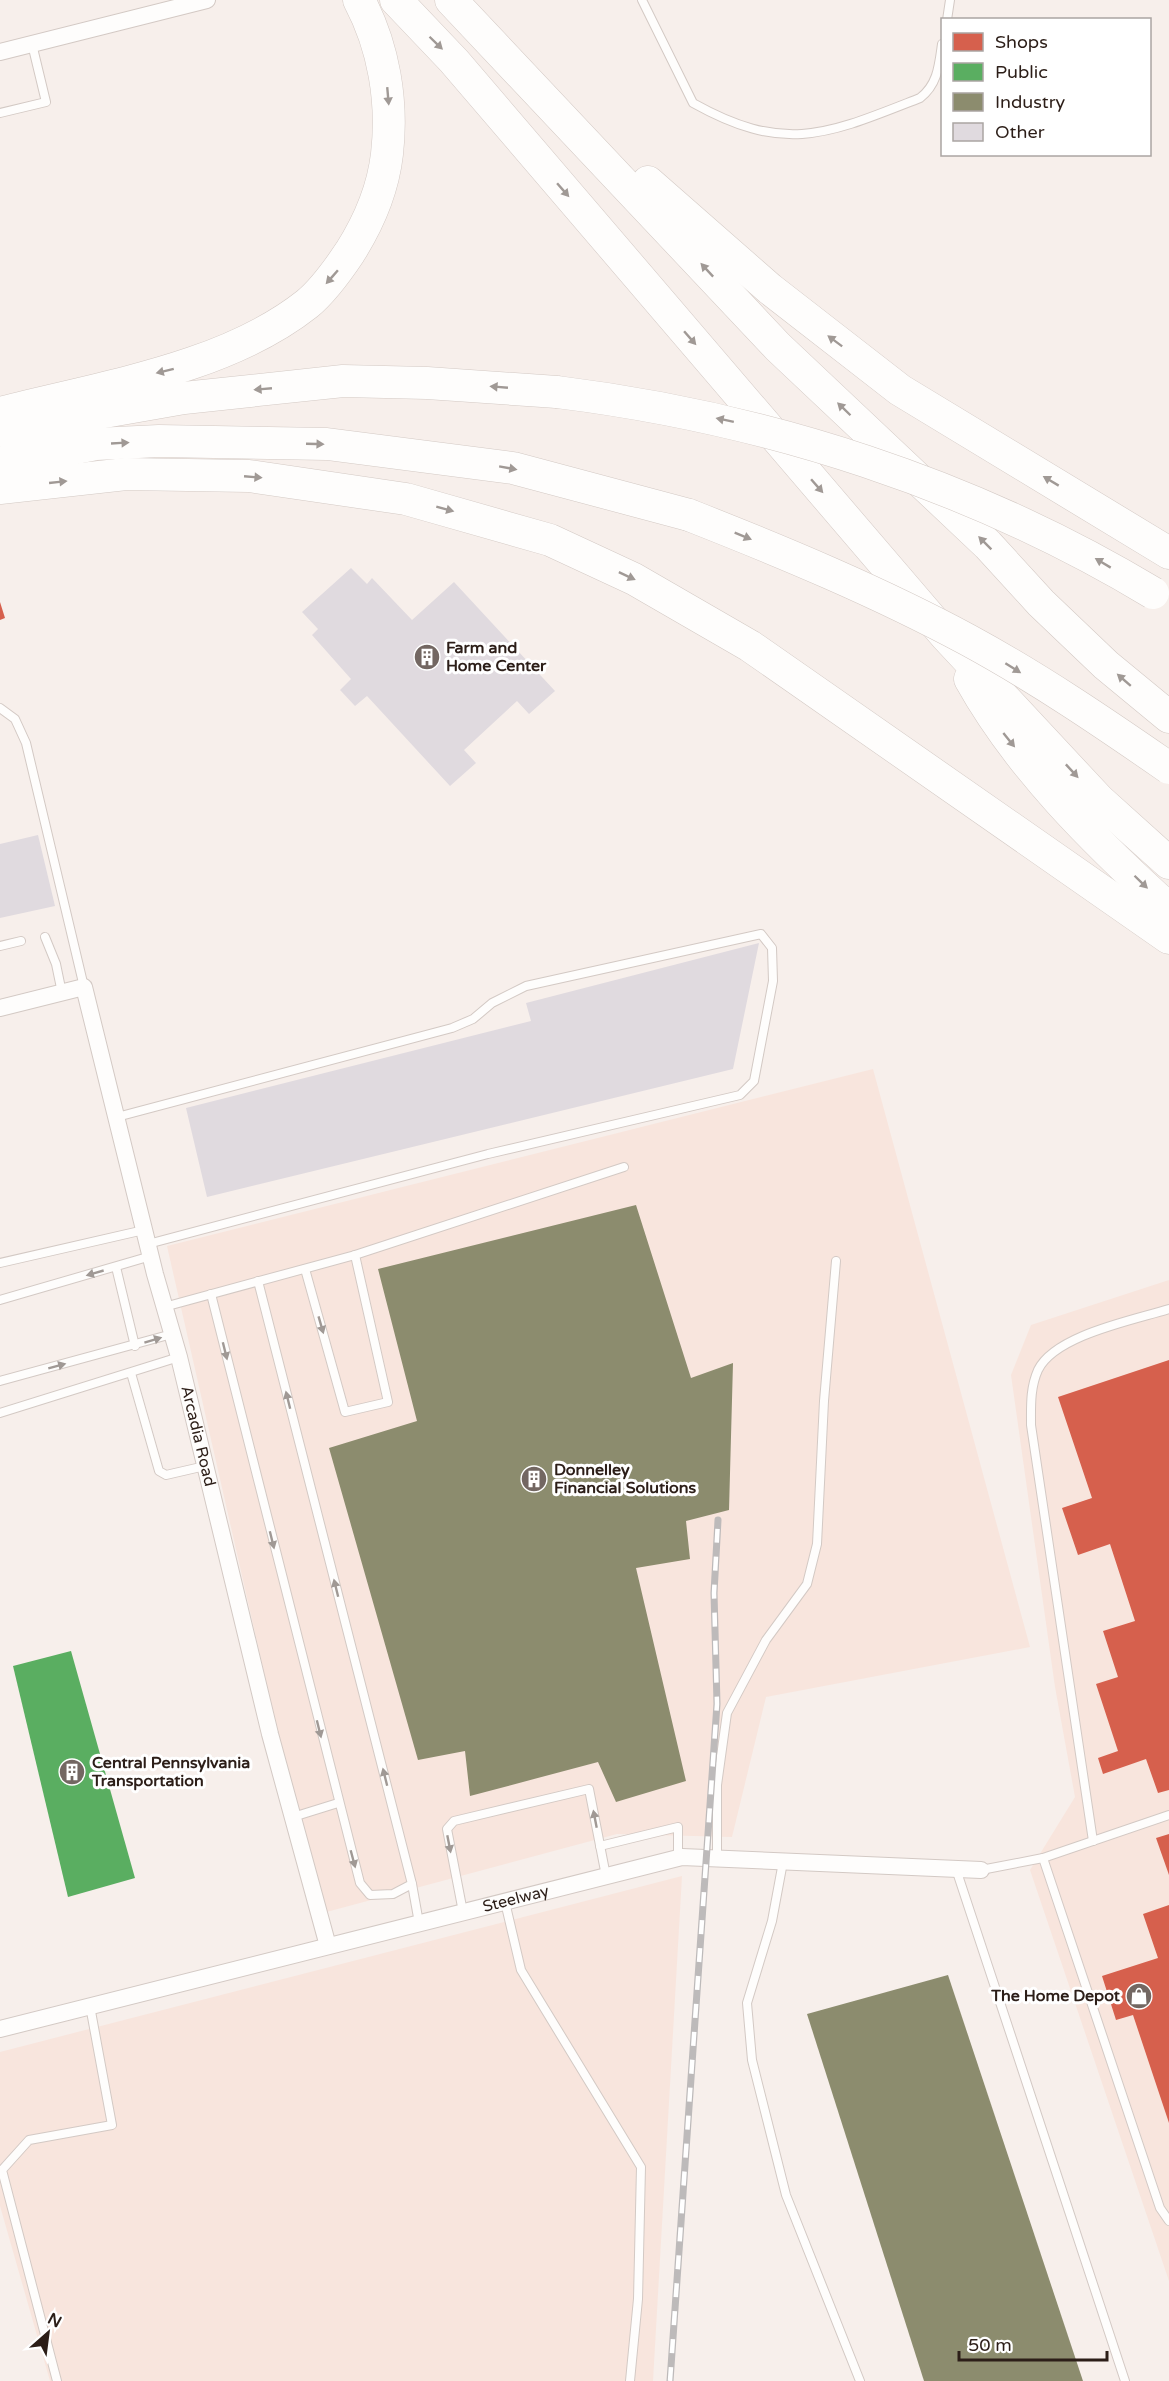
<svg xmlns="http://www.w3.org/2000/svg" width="1169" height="2381" font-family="'Varela Round',sans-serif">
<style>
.built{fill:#f8e5dd}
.shops{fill:#d6604d}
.public{fill:#5aae61}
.industry{fill:#8c8c6e}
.building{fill:#e0dadf}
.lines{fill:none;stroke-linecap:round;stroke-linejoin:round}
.lane-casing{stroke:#d3c9c4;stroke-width:10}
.street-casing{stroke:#d3c9c4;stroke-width:18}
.highway-casing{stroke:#d3c9c4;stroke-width:33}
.lane{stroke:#fefdfc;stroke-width:8}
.street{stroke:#fefdfc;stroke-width:16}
.highway{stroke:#fefdfc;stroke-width:32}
.rail-casing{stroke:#bdbaba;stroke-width:7}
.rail{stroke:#fff;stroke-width:4.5;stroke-dasharray:14;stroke-linecap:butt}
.highway-bridge-casing{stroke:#d3c9c4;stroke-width:33;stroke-linecap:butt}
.highway-bridge{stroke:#fefdfc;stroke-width:32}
.oneway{fill:#a09995}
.labels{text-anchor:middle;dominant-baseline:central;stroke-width:6;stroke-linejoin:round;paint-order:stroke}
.poi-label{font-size:16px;font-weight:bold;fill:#2c1e18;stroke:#fff;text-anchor:start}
.street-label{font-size:16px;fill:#2c1e18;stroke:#fff}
</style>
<rect width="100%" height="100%" fill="#f7efeb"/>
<g class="built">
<polygon points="873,1069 1030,1647 766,1697 732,1837 617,1834 319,1914 167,1246"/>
<polygon points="1169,1280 1169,2281 1030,1870 1075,1797 1055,1687 1011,1375 1031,1325"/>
<polygon points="682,1876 653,2381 50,2381 0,2206 0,2052"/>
</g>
<g class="shops">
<polygon points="0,602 5,618 0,620"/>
<polygon points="1169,1360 1169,1790 1158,1793 1146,1759 1103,1774 1098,1758 1118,1751 1096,1684 1118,1677 1103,1631 1135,1621 1110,1544 1078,1555 1062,1508 1092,1498 1058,1397"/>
<polygon points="1169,1834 1169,1875 1156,1838"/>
<polygon points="1169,1905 1169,2123 1133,2015 1116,2020 1102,1976 1158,1958 1143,1914"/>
</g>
<polygon class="public" points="71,1651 135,1878 68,1897 13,1666"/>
<g class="industry">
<polygon points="636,1205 691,1378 733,1363 729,1510 686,1521 690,1559 636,1568 686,1781 616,1802 598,1762 470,1796 465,1751 418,1760 329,1448 417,1421 378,1269"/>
<polygon points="948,1975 1083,2381 924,2381 807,2014"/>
</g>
<g class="building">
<polygon points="351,568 367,584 372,578 412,620 454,582 555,691 529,714 517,701 464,750 476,763 450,786 367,696 355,706 340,690 351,679 312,635 318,629 302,612"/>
<polygon points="38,835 55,906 0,918 0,844"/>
<polygon points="759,943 733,1069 207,1197 186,1108 531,1021 526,1003"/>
</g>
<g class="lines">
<defs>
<g id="lane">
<path d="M642,0L693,103C786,155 828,134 920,98C938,84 939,65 942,44"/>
<polyline points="947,20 950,0"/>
<polyline points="0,113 46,102 32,44"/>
<polyline points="0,708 15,719 26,743 84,987"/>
<polyline points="45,937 56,964 62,993"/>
<polyline points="0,946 21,941"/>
<polyline points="117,1117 452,1028 473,1019 492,1003 526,986 761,934 772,948 773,981 754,1081 740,1095 488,1154 148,1244"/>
<polyline points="0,1263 144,1230"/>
<polyline points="116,1267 135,1346"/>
<polyline points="305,1269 345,1412 388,1402 355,1255"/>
<polyline points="211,1294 360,1883 370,1895 393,1894 412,1884 258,1281"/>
<polyline points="0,1300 151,1256"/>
<polyline points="164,1307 355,1255 624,1167"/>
<polyline points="131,1373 159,1471 166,1475 205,1466"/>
<polyline points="0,1381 172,1334"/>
<polyline points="0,1413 179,1357"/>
<polyline points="293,1817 338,1803"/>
<path d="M1093,1841L1031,1425C1031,1406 1030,1388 1038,1370C1055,1335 1134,1320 1169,1309"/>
<polyline points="600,1846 678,1827 678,1858"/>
<polyline points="717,1858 717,1785 727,1713 766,1640 807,1584 817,1544 824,1401 836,1261"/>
<polyline points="1043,1858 1160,2208 1169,2221"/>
<polyline points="783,1862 772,1921 747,2003 752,2060 786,2195 860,2381"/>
<polyline points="956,1869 1125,2381"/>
<polyline points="981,1870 1043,1858 1169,1815"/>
<polyline points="412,1884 419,1923"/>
<polyline points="505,1902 521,1970 641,2167 638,2299 630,2381"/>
<polyline points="463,1912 447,1829 454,1821 589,1789 606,1876"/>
<polyline points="57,2381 2,2170 29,2140 112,2125 90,2006"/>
</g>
<g id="street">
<polyline points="0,52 207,0"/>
<path id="s1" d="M0,1008L84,987L155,1274L179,1357L270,1734L328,1946"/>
<path id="s2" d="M0,2029L682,1857L981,1870"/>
</g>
<g id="highway">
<polyline points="396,0 454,61 946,636 1099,800 1169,863"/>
<polyline points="451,0 778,347 988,545 1041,603 1106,665 1169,717"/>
<polyline points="648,182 770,289 900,390 1169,553"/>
<path d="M0,413C100,387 225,369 307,304C324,290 338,270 350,252C369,222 383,189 387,154C393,102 384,47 359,0"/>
<polyline points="8,433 70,418 184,398 343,381 427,383 557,392"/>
<polyline points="0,463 96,444 159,441 327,444 513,468 689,515"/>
<polyline points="0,488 126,474 249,476 406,499 550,540 634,579 750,646 1169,938"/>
<path d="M970,679C1019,767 1094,841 1169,909"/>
</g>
</defs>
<use href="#lane" class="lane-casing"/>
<use href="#street" class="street-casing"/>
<use href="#highway" class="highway-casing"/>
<use href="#lane" class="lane"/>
<use href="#street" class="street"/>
<use href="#highway" class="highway"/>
<defs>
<polyline id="rail" points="670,2381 717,1704 714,1593 718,1520"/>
</defs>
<use href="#rail" class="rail-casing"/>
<use href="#rail" class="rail"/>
<defs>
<g id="highway-bridge">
<path d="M557,392C767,418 972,484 1153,593"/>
<path d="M689,515C783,552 879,592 968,640C1038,678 1104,723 1169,768"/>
</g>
</defs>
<use href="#highway-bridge" class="highway-bridge-casing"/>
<use href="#highway-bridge" class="highway-bridge"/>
</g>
<defs><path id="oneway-solid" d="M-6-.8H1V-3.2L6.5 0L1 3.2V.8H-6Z" transform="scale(1.5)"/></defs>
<g class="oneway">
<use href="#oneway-solid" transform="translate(436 43) rotate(44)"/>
<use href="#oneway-solid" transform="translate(388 96) rotate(85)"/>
<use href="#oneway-solid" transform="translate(563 190) rotate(49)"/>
<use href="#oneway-solid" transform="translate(707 270) rotate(-133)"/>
<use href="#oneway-solid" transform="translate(332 277) rotate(131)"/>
<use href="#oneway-solid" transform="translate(690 338) rotate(49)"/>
<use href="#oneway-solid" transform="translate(835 341) rotate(-143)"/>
<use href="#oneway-solid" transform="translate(165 371) rotate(166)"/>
<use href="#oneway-solid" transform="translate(499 387) rotate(-175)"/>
<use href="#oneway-solid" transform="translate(263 389) rotate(175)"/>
<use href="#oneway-solid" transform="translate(844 409) rotate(-136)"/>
<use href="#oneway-solid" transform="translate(725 420) rotate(-168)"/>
<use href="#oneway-solid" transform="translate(120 443) rotate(-3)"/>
<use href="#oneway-solid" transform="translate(315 444) rotate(2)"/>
<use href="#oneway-solid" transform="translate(508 468) rotate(10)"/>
<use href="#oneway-solid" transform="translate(253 477) rotate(5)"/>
<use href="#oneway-solid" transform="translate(1051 481) rotate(-149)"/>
<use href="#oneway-solid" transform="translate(58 482) rotate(-6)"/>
<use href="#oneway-solid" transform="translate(817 486) rotate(49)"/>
<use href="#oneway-solid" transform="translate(445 509) rotate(15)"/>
<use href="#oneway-solid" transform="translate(743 536) rotate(22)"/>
<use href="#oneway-solid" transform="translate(985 543) rotate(-135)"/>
<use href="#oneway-solid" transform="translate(1103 563) rotate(-149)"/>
<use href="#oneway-solid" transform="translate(627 576) rotate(25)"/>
<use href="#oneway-solid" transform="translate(1013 668) rotate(32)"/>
<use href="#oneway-solid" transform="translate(1124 680) rotate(-139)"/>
<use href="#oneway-solid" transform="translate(1009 740) rotate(51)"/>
<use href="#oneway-solid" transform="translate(1072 771) rotate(47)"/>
<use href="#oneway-solid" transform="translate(1141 882) rotate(44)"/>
<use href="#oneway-solid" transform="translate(95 1273) rotate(164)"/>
<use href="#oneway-solid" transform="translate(321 1325) rotate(74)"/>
<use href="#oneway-solid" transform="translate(153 1340) rotate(-17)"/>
<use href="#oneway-solid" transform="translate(225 1351) rotate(76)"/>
<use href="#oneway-solid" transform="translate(57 1366) rotate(-15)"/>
<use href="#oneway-solid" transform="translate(288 1400) rotate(-104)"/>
<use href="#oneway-solid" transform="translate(272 1540) rotate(76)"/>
<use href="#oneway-solid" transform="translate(336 1588) rotate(-104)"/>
<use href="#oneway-solid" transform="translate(319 1729) rotate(76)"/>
<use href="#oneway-solid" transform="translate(385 1777) rotate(-104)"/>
<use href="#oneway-solid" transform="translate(595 1819) rotate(-101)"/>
<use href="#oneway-solid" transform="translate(449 1844) rotate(79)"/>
<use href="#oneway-solid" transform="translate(353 1859) rotate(75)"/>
</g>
<defs>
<symbol id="building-disc" viewBox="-11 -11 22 22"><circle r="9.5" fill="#736762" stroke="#fff"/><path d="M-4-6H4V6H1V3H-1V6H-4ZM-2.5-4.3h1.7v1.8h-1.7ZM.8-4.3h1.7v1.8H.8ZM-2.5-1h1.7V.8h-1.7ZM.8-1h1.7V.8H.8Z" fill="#fff"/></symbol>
<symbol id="shop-disc" viewBox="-11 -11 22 22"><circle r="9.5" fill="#736762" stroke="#fff"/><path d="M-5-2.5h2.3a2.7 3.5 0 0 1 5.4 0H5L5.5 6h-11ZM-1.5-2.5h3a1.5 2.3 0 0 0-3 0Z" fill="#fff"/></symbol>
</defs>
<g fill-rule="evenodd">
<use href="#building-disc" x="412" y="642" width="30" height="30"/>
<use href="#building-disc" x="519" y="1464" width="30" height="30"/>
<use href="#building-disc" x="57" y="1757" width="30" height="30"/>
<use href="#shop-disc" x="1124" y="1981" width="30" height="30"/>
</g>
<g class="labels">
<g class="poi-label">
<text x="446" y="648">Farm and<tspan x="446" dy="18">Home Center</tspan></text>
<text x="554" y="1470">Donnelley<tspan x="554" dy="18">Financial Solutions</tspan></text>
<text x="92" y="1763">Central Pennsylvania<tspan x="92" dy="18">Transportation</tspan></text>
<text x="1120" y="1996" text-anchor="end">The Home Depot</text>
</g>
<g class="street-label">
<text stroke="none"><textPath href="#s1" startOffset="550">Arcadia Road</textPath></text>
<text stroke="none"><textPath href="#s2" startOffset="532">Steelway</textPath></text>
</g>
</g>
<rect x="941" y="18" width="210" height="138" fill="#ffffff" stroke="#aba5a3" stroke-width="1.5"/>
<rect x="953" y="33" width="30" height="18" fill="#d6604d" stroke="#aba5a3" stroke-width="1.5"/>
<text x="995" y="48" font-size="18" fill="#2c1e18">Shops</text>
<rect x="953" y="63" width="30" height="18" fill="#5aae61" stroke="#aba5a3" stroke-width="1.5"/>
<text x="995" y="78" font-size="18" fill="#2c1e18">Public</text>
<rect x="953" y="93" width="30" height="18" fill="#8c8c6e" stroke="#aba5a3" stroke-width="1.5"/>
<text x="995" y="108" font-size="18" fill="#2c1e18">Industry</text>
<rect x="953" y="123" width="30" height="18" fill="#e0dadf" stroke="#aba5a3" stroke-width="1.5"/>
<text x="995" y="138" font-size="18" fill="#2c1e18">Other</text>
<g transform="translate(48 2333) rotate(28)" stroke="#ffffff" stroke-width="4.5" paint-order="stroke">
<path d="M0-4.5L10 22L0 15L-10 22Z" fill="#2c1e18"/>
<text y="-9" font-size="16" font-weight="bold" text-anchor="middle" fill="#2c1e18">N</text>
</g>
<path d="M959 2351v9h148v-9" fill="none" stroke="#2c1e18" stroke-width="3"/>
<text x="968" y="2351" font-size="18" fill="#2c1e18" stroke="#ffffff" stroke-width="4.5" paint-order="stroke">50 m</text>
</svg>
